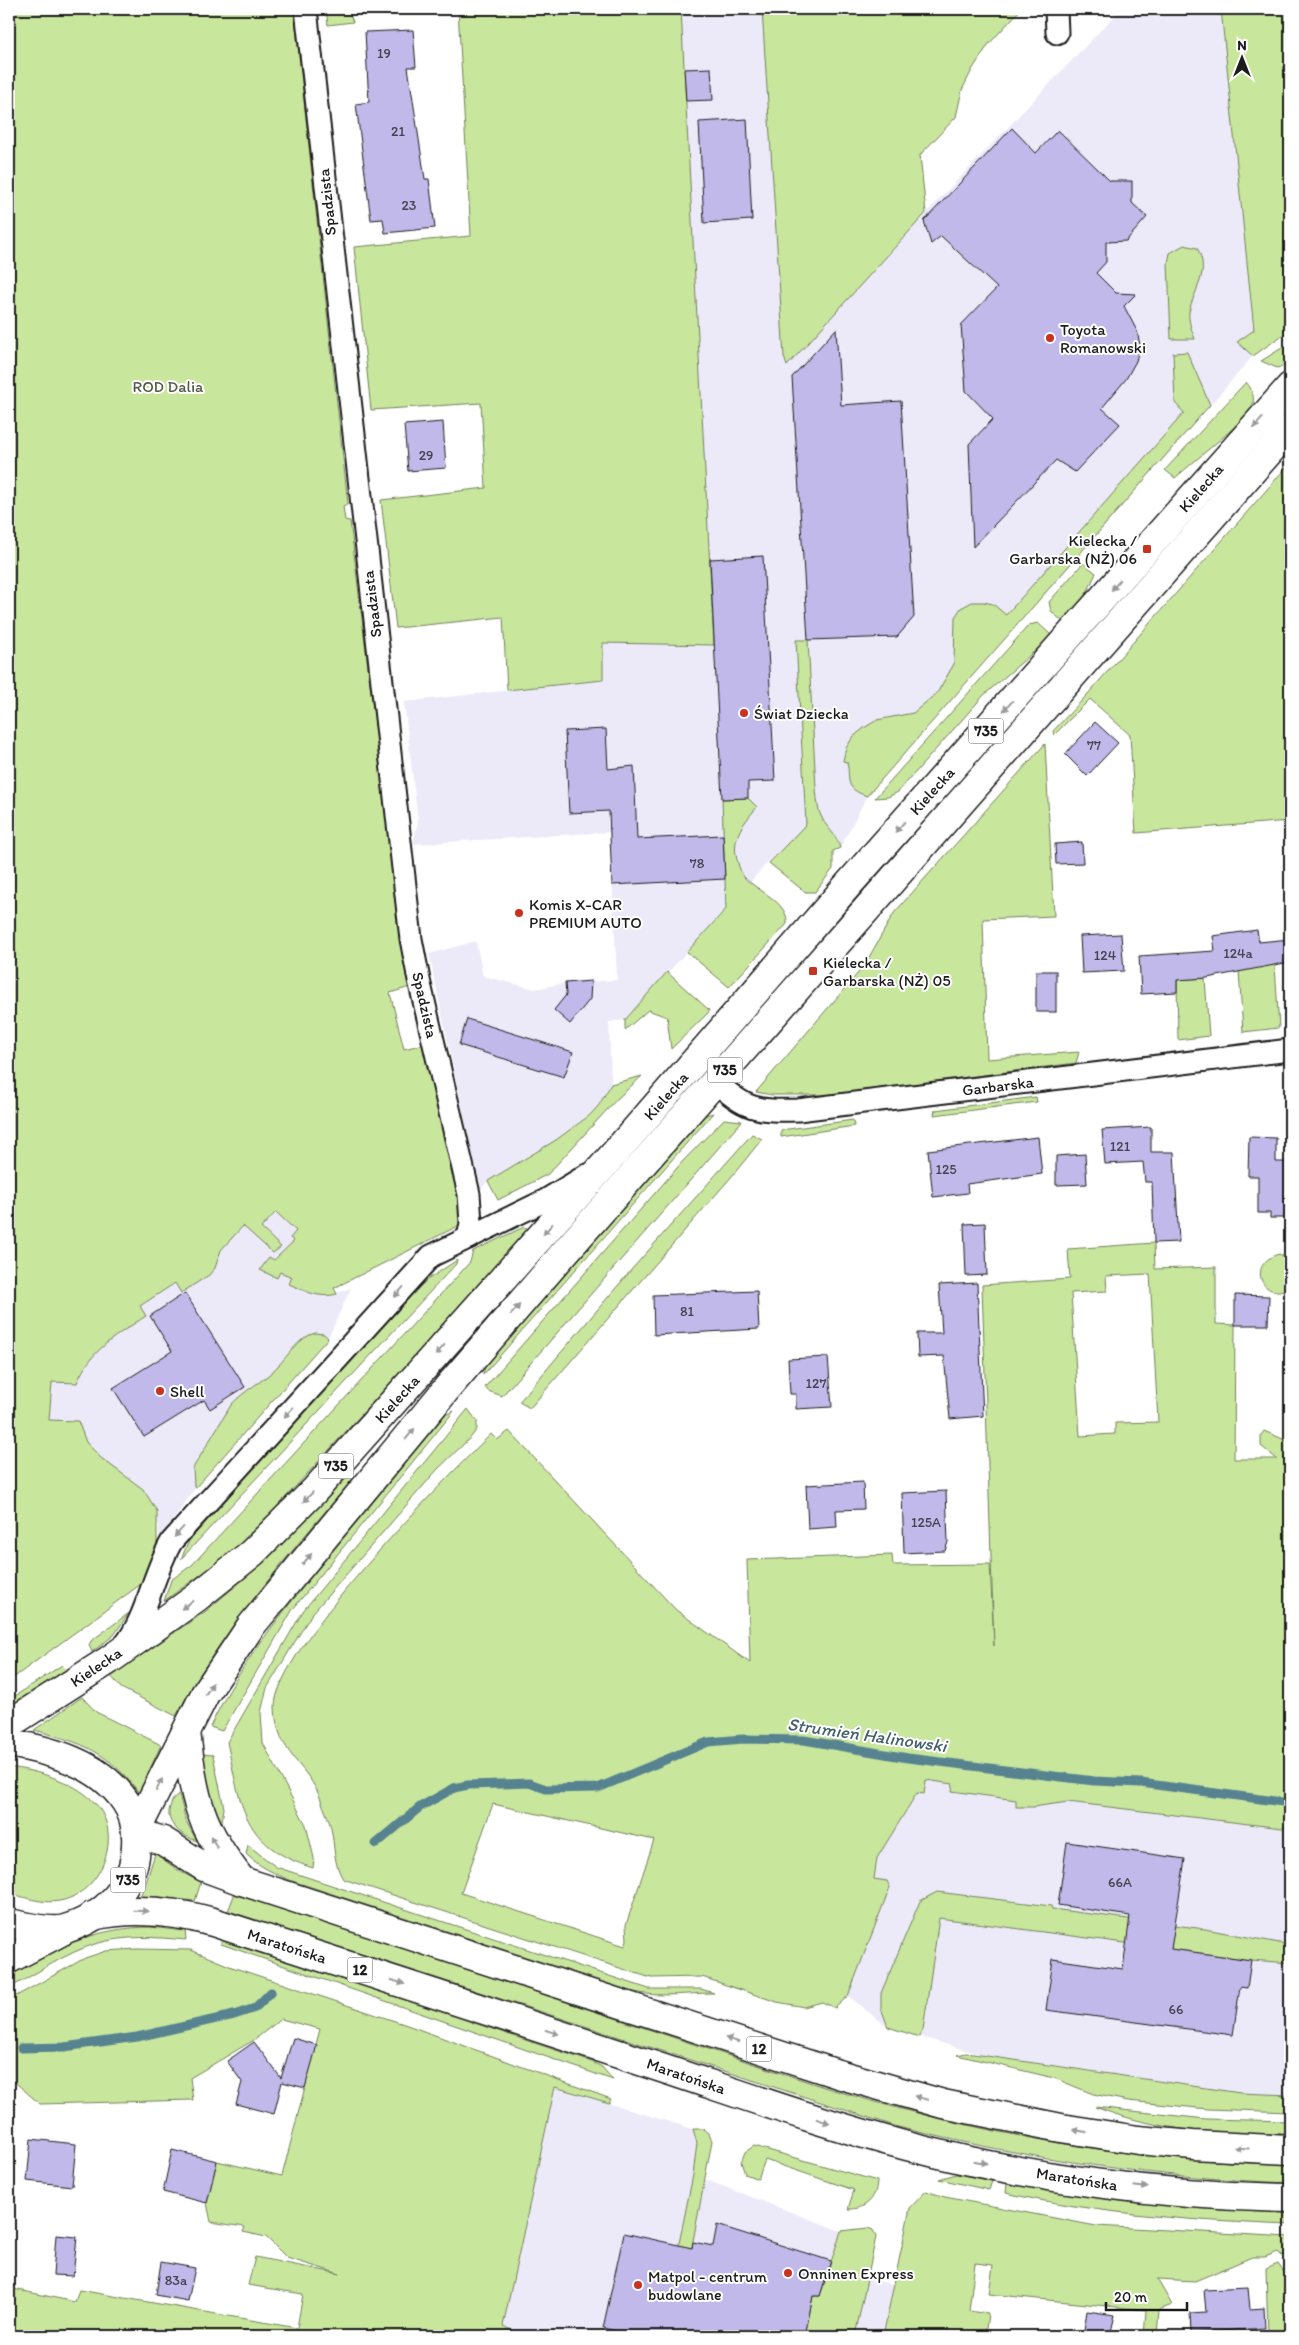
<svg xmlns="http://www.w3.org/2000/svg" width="1299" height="2345" font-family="Itim,sans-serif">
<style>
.built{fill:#eceaf9}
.green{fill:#c9e69d;stroke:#72815c;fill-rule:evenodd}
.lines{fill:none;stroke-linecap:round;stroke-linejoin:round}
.stream{stroke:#56838f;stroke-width:9}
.building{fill:#c0b9ea;stroke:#1c1c1c}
.street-casing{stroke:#1c1c1c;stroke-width:25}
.secondary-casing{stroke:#1c1c1c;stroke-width:31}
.primary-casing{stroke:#1c1c1c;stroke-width:31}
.street{stroke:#fff;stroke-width:21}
.secondary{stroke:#fff;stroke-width:28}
.primary{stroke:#fff;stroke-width:28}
.oneway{fill:#999}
.poi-dot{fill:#c8321e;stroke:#fff;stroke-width:2}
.labels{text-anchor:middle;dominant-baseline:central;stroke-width:4;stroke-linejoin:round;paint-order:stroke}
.number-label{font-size:14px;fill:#454350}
.shield{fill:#fff;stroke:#606060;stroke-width:1}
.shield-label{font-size:15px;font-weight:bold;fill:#1c1c1c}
.street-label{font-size:16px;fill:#1c1c1c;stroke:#fff}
.poi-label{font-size:16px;fill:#1c1c1c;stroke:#fff;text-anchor:start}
.park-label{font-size:16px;fill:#505943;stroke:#fff}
.water-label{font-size:18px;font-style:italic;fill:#426069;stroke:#fff}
</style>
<rect width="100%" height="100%" fill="#fff"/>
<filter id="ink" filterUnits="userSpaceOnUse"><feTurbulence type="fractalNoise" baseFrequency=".02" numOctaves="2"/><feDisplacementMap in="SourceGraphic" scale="10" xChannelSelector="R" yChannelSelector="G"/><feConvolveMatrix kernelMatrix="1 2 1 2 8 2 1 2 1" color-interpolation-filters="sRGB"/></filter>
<g filter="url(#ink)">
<g class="built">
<polygon points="681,9 762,9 784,357 787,365 926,213 1121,9 1221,9 1254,330 1238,343 1253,356 1072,564 876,783 867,796 840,848 839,842 821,817 771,859 625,1020 609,1022 611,1084 595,1110 556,1140 488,1181 480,1190 429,954 476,941 483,976 535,989 565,983 617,980 610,832 413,844 418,822 404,702 603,680 603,643 714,645"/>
<polygon points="277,1212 296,1232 294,1241 292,1277 328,1296 351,1288 328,1338 196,1487 159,1540 159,1525 112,1467 101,1458 86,1442 80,1430 49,1420 52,1381 77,1383 87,1363 102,1345 145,1316 139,1306 175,1283 181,1293 218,1261 221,1250 243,1226 281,1247 261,1228"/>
<polygon points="926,1780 953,1784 953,1791 1017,1800 1016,1806 1050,1805 1068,1802 1290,1829 1290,2095 1240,2093 982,2055 888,2027 848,1996 890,1887 889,1882 874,1879 877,1858"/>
<polygon points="555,2087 693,2129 697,2143 693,2175 841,2231 853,2233 846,2275 922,2290 911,2336 524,2336 503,2326"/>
</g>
<g class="green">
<path d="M9,9H294L348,504L343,506L345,520L350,521L405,968L410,987L390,993L404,1049L424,1044L457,1189L462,1224L334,1288L337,1294C319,1299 305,1291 289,1284L292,1277L280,1272L277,1278L260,1270L269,1257L274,1260L294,1241L290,1238L296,1231L276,1212L261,1228L281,1247L273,1253L243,1226L221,1250L215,1268L209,1275L181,1293L175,1283L140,1306L146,1316C117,1335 90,1350 77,1383L52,1382L49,1420L78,1421L86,1442L101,1458L143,1489L157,1511V1546L141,1584L9,1681Z"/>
<polygon points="326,9 348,9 353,22 328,25"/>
<polygon points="458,9 681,9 714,645 603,643 603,680 507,690 503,617 396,628 381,500 486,488 481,403 371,410 354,247 471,236"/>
<polygon points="762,9 1021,9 988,45 972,70 962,90 956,117 920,155 926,213 787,366 784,357"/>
<polygon points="1221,9 1290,9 1290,330 1253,356 1237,342 1254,330"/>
<path d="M1184,245L1197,248C1211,272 1194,289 1189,312C1188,321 1192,331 1195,339H1171L1168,263L1170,253Z"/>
<polygon points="1290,343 1290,364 1277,368 1261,361"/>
<path d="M1187,352L1210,405L867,796C843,788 851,780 847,762L843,761L846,748L853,737L864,728L877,720L913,713L937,693L954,664L955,617L961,608L972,602H984L993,604L1006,615L1184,413L1175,403L1173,353Z"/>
<path d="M1246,382C1255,392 1255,402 1250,414L1175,478L1165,470Z"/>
<polygon points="1290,463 1290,821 1136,833 1130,735 1090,699 1054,735 1053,731 1087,695"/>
<polygon points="1083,563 1096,573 1087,593 1063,622 1051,611 1049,602"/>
<polygon points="1038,623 1052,636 984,695 898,792 888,797 875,798 1029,625"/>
<path d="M796,640H808L816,788C817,797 817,807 821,816C826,828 837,834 840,848L833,851V869L815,892H805L769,863L806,824Z"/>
<polygon points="1045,744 1054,916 983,919 987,1059 1079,1052 1076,1063 829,1095 772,1095 756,1092 864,966 894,913"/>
<path d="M748,798L757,807C742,825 730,839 738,863C739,867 741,873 744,877C757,891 789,902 787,924L729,987L687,952L726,909L722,799Z"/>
<polygon points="1274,950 1279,1028 1243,1032 1239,970"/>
<polygon points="667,972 709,1010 709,1012 671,1049 667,1017 648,1010 625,1030 625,1020"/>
<polygon points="1205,978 1209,1036 1178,1040 1177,980"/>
<polygon points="642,1076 617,1099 548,1174 498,1200 488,1181 556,1140 590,1115 599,1105 611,1084"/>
<polygon points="1036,1097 1037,1102 934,1115 935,1110"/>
<polygon points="713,1113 483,1375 486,1361 696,1123 706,1115"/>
<polygon points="724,1119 742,1121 502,1396 488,1391 485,1387 684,1160"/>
<polygon points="853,1120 854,1126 781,1137 781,1130"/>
<polygon points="752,1134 762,1139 733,1175 530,1408 519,1402 632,1269"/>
<polygon points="524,1227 527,1228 524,1237 253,1533 217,1563 164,1601 171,1580 192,1565 462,1271 470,1262 473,1251"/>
<path d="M1154,1243L1155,1269L1216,1267V1324L1235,1325L1234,1459H1277L1261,1446V1435L1264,1431L1290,1442V1829L1068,1802L1033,1807H1016V1800L952,1791L953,1784L926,1780L924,1794L917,1793L877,1858L874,1879L887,1881L890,1887L848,1996L835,2008L822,2002L804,2007L777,2002L702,1977L651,1978L343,1879C333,1863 335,1847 331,1828C329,1819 324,1809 321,1800C308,1764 276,1754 275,1707C274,1651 447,1477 491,1434L497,1440L509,1431L676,1610L750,1663L747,1560L892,1555L893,1565L990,1564L994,1646L982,1285L1070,1279L1068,1249ZM1150,1274L1158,1422L1115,1423V1434L1080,1436L1071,1293L1107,1291L1106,1276ZM493,1804L654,1840L626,1925L627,1940L625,1946L461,1893Z"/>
<path d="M1279,1254L1290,1259V1287C1263,1304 1245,1263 1279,1254Z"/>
<polygon points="457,1260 456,1264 181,1559 189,1541 404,1300 427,1280"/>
<path d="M315,1333L324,1334L328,1338L196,1487L194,1486L193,1468L231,1405C244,1390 263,1382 277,1367C288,1356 299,1337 315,1333Z"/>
<path d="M468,1409L477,1421V1429L472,1436L437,1470L311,1615L267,1688L261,1712L263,1743L306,1825L314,1858L313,1868C242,1846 241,1806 227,1742L303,1611Z"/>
<path d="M454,1411L293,1609L222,1731L210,1727C241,1661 289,1604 336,1547C372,1503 409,1459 445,1415Z"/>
<path d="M352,1473L355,1476C291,1553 223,1628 176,1716L121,1688L111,1676L206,1611L265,1561Z"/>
<polygon points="129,1613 114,1635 92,1652 89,1645 91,1641"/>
<polygon points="62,1665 67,1670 9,1709 9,1700"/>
<path d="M82,1697L96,1712L161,1745L139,1793C108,1751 83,1743 34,1730Z"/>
<path d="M203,1754L213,1755L224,1808L221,1828C210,1804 204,1780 203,1754Z"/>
<path d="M9,1767C37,1771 72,1780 93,1801C122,1829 107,1881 72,1897C51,1907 30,1899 9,1893Z"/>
<path d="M179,1794L186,1821L197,1841C183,1836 164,1824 170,1807C172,1801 173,1797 179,1794Z"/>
<path d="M248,1845L276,1867L649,1989H701L714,1993C686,1993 661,1998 634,1992L292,1881C276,1874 259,1867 246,1854Z"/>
<polygon points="155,1853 179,1871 201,1882 195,1901 158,1897 139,1898 145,1886"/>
<polygon points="937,1892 1051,1906 1052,1909 1205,1929 1290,1945 1290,1963 1251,1960 939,1918 923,2030 919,2037 888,2027 881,2008 881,1993 920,1901"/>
<path d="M235,1893L827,2088C979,2134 1132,2162 1290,2164V2183C1157,2178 1028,2159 898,2127L228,1911Z"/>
<path d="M150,1927L185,1931L186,1940C156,1937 125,1935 95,1944C66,1953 39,1972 13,1986L9,1977C13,1971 24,1967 31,1963C73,1940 102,1928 150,1927Z"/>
<polygon points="221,1939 592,2062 602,2067 613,2080 221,1944"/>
<polygon points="136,1949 191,1950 232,1967 407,2025 611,2099 609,2103 555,2087 503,2326 524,2336 9,2336 9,2288 75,2302 79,2290 297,2328 303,2294 248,2285 255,2257 340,2274 287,2258 266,2237 243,2232 245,2227 211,2222 207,2203 217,2161 282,2176 320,2029 281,2019 254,2040 190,2078 193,2100 40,2104 9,2077 9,2000 85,1958 106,1951"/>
<polygon points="966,2053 1240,2093 1290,2095 1290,2112 1208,2109 1128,2101 1093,2094 1054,2078 957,2055"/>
<path d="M1095,2107L1206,2119L1290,2121V2133C1226,2137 1155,2130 1095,2107Z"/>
<polygon points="693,2129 703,2129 709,2134 712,2141 675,2336 660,2336 693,2175 697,2143"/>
<path d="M754,2146L877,2181C877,2198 865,2210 848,2209L854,2190L765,2160L758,2179L745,2174L741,2162L745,2152Z"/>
<polygon points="956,2174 992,2181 989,2190 939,2179"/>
<path d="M1007,2183C1101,2201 1195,2210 1290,2213V2225C1195,2221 1099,2214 1006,2193Z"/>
<polygon points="926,2191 945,2197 1096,2226 1290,2237 1290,2253 1283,2257 1278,2252 1265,2257 1252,2257 1195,2281 1157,2279 1172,2305 1159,2310 1157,2336 1144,2336 1146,2310 989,2294 993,2265 975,2263 969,2311 988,2314 985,2336 883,2336 910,2208"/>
<polygon points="868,2228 873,2230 876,2237 855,2336 805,2336 813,2296 820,2296 841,2231"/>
<polygon points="1278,2264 1283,2271 1290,2272 1290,2336 1240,2336 1268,2335 1266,2269"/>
</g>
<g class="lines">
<g class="stream">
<polyline points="376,1844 420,1807 454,1788 468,1785 529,1783 546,1789 598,1788 708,1742 743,1739 804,1740 908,1758 1094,1781 1141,1783 1290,1803"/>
<polyline points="21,2048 64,2047 137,2037 234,2015 255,2008 271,1992"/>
</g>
</g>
<g class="building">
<polygon points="413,30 416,67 408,67 425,179 429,179 435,228 385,233 383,219 371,220 356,104 369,102 365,32"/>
<polygon points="711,68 713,100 686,101 684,69"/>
<polygon points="747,119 752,220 704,223 699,122"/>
<polygon points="1012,128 1036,153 1058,130 1110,181 1132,181 1132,203 1147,217 1126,241 1106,242 1106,262 1096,273 1116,293 1136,294 1124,306 1137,331 1140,345 1136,361 1126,379 1102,408 1120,424 1075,472 1056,460 973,547 969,444 993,419 966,391 961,325 997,288 941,236 931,244 924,221"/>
<polygon points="836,329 841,405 901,401 914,617 897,637 808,640 792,377"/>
<polygon points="443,422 446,468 408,471 404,425"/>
<polygon points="763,556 775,781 748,782 748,798 722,799 710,559"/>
<polygon points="1095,722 1118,743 1087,776 1065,754"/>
<polygon points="606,729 608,769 634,766 637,839 723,835 725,879 612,885 609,811 569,813 565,731"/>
<polygon points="1082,842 1083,863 1056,864 1055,844"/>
<polygon points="1257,930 1259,942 1290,939 1290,962 1207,978 1177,980 1177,992 1141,994 1139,956 1215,951 1213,936"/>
<polygon points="1121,934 1124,971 1082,973 1080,936"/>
<rect x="1036" y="971" width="20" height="41"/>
<polygon points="591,981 590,999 570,1024 554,1010 566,995 565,983"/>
<polygon points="467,1019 573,1052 564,1077 459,1045"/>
<polygon points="1151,1127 1151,1152 1174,1152 1179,1242 1154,1243 1152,1182 1145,1182 1143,1162 1105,1164 1102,1130"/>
<polygon points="1038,1137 1042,1174 967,1184 968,1193 933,1197 928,1150"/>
<polygon points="1249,1137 1276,1138 1276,1162 1290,1162 1290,1218 1270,1218 1270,1213 1258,1213 1258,1176 1248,1176"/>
<polygon points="1085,1154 1087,1184 1056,1185 1056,1156"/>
<polygon points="985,1223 987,1275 966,1276 964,1224"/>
<polygon points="977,1283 983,1416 950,1419 944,1356 918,1357 917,1333 942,1333 939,1285"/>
<polygon points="757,1291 759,1329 654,1335 653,1295"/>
<polygon points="185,1293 245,1387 210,1409 204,1400 144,1437 113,1388 172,1351 150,1316"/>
<polygon points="1235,1295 1269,1296 1268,1325 1235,1325"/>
<polygon points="828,1357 832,1407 796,1409 796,1394 790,1394 788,1359"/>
<polygon points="863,1482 864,1509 836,1510 837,1527 808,1529 806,1485"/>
<polygon points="946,1491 948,1542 945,1551 904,1553 902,1493"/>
<polygon points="1067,1842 1185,1859 1171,1949 1251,1960 1247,1988 1240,1987 1233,2035 1046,2010 1053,1959 1123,1969 1130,1916 1058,1905"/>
<polygon points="293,2038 317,2045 305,2088 282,2082 274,2114 236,2104 242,2082 227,2061 254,2042 281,2078"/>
<polygon points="31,2139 76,2144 72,2186 27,2181"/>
<polygon points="172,2150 217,2161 207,2203 163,2192"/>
<polygon points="717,2225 831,2261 820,2296 813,2296 805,2336 639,2336 603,2328 624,2233 692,2248 693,2242 713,2246"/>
<polygon points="56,2235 77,2237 73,2276 53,2275"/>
<polygon points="161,2262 195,2268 188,2301 156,2295"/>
<polygon points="1248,2288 1250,2309 1264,2308 1265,2328 1191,2333 1190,2313 1206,2312 1204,2290"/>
<polygon points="1087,2311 1115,2315 1110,2336 1083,2336"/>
</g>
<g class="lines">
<defs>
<g id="street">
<polyline points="306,9 411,939 419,980 469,1194 471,1223 468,1238"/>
<polyline points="1056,9 1057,33"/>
<path d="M715,1081C746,1110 756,1111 798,1110L1290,1050"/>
<path d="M124,1646C148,1616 152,1574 172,1541L431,1256L546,1200L587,1175"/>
</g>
<polyline id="secondary" points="9,1959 64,1930"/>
<g id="primary">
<polyline points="9,1724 109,1660 196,1598 252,1553 314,1491 615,1153 848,885 1290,387"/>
<path d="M186,1732C194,1799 199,1827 242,1881"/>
<path d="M9,1743C52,1751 99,1763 125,1801C135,1815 137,1829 136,1845C135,1887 105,1917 65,1929C51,1933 23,1926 9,1923"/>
<polyline points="137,1829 205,1694 251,1626 449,1386 565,1252 1290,428"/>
<polyline points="137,1833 163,1841 204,1867 242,1881 838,2074 943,2104 1061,2128 1138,2140 1193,2145 1290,2150"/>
<path d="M92,1916C132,1907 174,1911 213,1922C355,1968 498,2014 640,2061C729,2090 817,2122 907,2146C1029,2178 1164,2196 1290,2198"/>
</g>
</defs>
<use href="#street" class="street-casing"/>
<use href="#secondary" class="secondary-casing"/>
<use href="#primary" class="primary-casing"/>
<use href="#street" class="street"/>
<use href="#secondary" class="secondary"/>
<use href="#primary" class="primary"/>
</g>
<defs><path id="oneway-solid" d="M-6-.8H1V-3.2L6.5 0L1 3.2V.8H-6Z" transform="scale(1.25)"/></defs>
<g class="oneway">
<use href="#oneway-solid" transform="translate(1258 423) rotate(131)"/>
<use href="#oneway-solid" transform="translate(1116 585) rotate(131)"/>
<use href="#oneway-solid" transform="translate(1008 706) rotate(132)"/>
<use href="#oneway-solid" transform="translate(900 827) rotate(132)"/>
<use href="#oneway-solid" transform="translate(548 1229) rotate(131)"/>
<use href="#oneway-solid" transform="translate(399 1292) rotate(132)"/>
<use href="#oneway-solid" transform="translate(515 1310) rotate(-49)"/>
<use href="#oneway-solid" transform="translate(440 1350) rotate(131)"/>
<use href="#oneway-solid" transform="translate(289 1412) rotate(132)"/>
<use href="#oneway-solid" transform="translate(410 1434) rotate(-50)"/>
<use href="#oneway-solid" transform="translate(308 1497) rotate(135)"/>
<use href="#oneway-solid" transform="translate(179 1532) rotate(132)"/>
<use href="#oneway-solid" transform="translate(307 1559) rotate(-50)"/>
<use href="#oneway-solid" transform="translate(187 1605) rotate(144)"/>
<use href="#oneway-solid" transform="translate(209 1689) rotate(-58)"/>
<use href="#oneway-solid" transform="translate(159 1785) rotate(-63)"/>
<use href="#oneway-solid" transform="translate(214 1842) rotate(-120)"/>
<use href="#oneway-solid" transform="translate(141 1911) rotate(1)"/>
<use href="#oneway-solid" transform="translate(398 1982) rotate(18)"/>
<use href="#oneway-solid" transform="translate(552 2032) rotate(18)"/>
<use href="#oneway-solid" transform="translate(732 2040) rotate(-162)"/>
<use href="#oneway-solid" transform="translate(921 2098) rotate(-164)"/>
<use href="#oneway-solid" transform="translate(823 2121) rotate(17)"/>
<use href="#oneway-solid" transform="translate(1080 2131) rotate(-170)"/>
<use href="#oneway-solid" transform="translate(1242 2148) rotate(-177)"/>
<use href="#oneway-solid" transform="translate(980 2162) rotate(11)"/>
<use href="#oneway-solid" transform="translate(1141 2187) rotate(6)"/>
</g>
</g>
<g class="poi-dot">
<circle cx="1050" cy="338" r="5"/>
<rect x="1142" y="544" width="10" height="10" rx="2.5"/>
<circle cx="744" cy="713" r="5"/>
<circle cx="519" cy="913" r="5"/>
<rect x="808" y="966" width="10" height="10" rx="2.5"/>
<circle cx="160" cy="1391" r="5"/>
<circle cx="788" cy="2273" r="5"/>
<circle cx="638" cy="2285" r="5"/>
</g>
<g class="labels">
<g class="number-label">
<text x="384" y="53">19</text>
<text x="398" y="131">21</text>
<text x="409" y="205">23</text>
<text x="426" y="455">29</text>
<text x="1094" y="745">77</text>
<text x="697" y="863">78</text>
<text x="1238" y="953">124a</text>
<text x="1105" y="955">124</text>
<text x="1120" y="1146">121</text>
<text x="946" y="1169">125</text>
<text x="687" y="1311">81</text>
<text x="816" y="1383">127</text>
<text x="926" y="1522">125A</text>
<text x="1120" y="1882">66A</text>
<text x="1176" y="2009">66</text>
<text x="176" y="2280">83a</text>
</g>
<g class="shield">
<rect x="968.5" y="718.5" width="35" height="25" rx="4"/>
<rect x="707.5" y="1057.5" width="35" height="25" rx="4"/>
<rect x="318.5" y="1453.5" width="35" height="25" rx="4"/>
<rect x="110.5" y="1867.5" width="35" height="25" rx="4"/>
<rect x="347.5" y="1957.5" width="25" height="25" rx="4"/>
<rect x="746.5" y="2036.5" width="25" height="25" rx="4"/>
</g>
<g class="shield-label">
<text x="986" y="731">735</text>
<text x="725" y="1070">735</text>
<text x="336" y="1466">735</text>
<text x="128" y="1880">735</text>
<text x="360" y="1970">12</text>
<text x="759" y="2049">12</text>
</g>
<g class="street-label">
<text transform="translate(327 202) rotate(-96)">Spadzista</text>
<text transform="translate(1201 488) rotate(-49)">Kielecka</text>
<text transform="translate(372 604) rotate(-97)">Spadzista</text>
<text transform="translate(932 791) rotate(-48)">Kielecka</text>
<text transform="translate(425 1005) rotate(77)">Spadzista</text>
<text transform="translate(998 1086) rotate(-7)">Garbarska</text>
<text transform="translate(666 1096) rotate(-49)">Kielecka</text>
<text transform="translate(397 1399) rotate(-48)">Kielecka</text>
<text transform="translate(96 1667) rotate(-34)">Kielecka</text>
<text transform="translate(287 1946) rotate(18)">Maratońska</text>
<text transform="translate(686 2076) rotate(19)">Maratońska</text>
<text transform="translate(1077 2179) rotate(9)">Maratońska</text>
</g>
<g class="poi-label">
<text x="1060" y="329">Toyota<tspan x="1060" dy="18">Romanowski</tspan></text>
<text x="1137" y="540" text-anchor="end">Kielecka /<tspan x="1137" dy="18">Garbarska (NŻ) 06</tspan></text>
<text x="754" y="713">Świat Dziecka</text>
<text x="529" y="904">Komis X-CAR<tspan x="529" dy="18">PREMIUM AUTO</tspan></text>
<text x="823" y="962">Kielecka /<tspan x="823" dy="18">Garbarska (NŻ) 05</tspan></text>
<text x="170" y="1391">Shell</text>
<text x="798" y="2273">Onninen Express</text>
<text x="648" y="2276">Matpol - centrum<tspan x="648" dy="18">budowlane</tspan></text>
</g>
<g class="park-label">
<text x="168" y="386">ROD Dalia</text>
</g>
<g class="water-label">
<text transform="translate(867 1735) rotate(8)">Strumień Halinowski</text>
</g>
</g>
<rect width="1299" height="2345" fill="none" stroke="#fff" stroke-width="30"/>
<rect x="15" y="15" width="1269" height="2315" fill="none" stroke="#1c1c1c" stroke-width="2" filter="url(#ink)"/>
<g transform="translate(1242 58)" stroke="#ffffff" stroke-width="4" paint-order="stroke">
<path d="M0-4L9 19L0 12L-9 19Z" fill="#1c1c1c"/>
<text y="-8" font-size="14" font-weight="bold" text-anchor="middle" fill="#1c1c1c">N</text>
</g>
<path d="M1106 2302v8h81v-8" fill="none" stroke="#1c1c1c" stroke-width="2.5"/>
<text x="1114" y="2302" font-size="15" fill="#1c1c1c" stroke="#ffffff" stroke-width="4" paint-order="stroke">20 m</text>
</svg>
